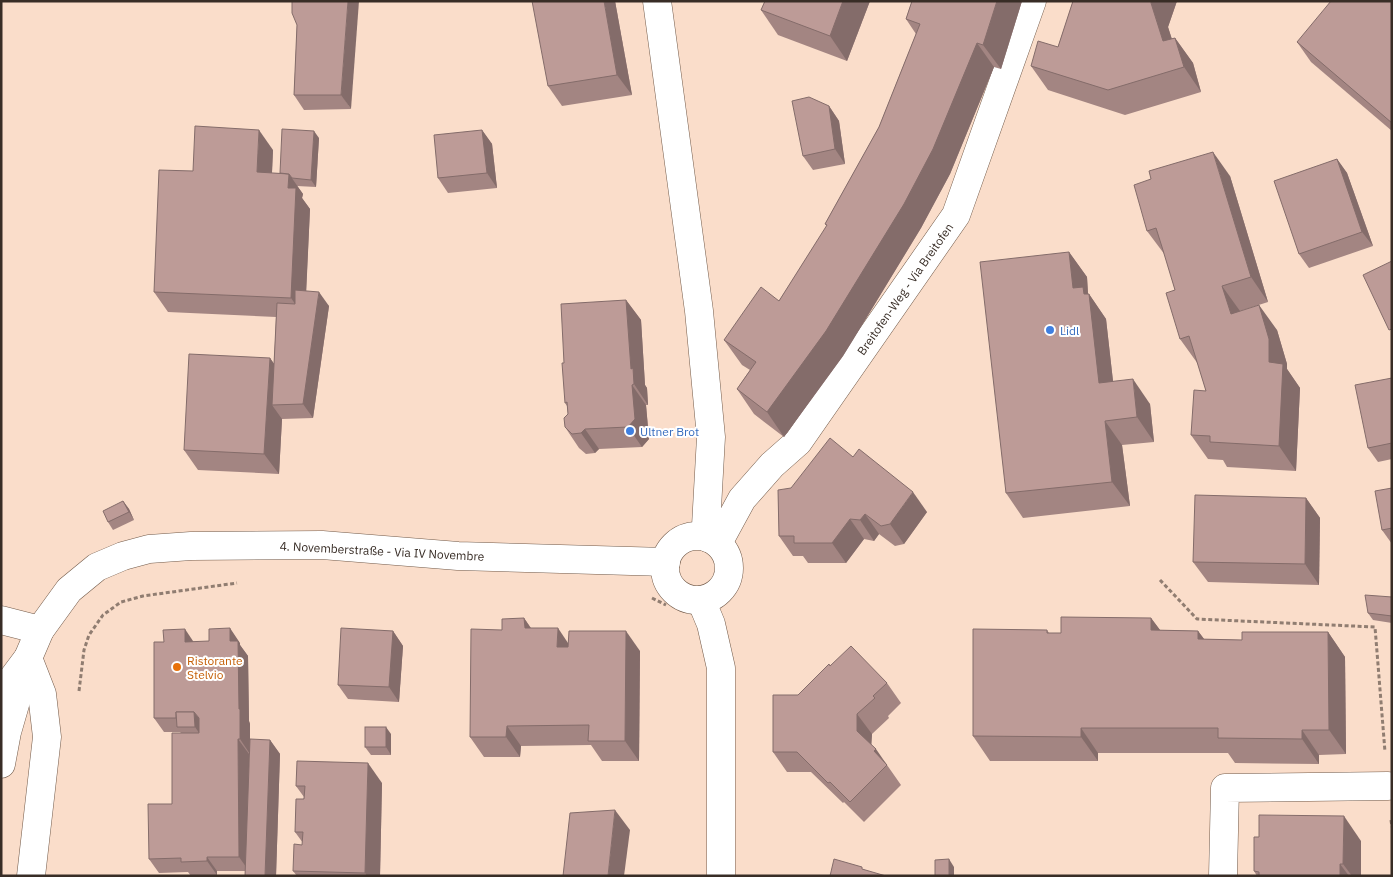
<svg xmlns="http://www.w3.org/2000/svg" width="1393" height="877" font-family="'IBM Plex Sans',sans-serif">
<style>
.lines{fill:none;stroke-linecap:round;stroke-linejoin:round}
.street-casing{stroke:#735b4a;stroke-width:29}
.secondary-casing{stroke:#735b4a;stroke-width:29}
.path{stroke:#907d71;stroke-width:3;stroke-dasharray:4 2.5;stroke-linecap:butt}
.street{stroke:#fff;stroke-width:28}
.secondary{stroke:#fff;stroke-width:28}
.wall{fill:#a38582}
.shaded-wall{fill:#846c6a}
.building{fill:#bd9b97;stroke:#846c6a}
.shop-dot{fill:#3f7fe0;stroke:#fff;stroke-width:2}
.food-dot{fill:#e8710a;stroke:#fff;stroke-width:2}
.labels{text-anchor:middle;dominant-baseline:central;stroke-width:4;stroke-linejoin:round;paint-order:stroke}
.street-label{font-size:12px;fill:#382d26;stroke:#fff}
.shop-label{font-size:12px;fill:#366cbe;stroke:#fff;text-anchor:start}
.food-label{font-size:12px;fill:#c56008;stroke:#fff;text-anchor:start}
</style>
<rect width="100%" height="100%" fill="#faddca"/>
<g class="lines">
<defs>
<g id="street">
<polyline points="718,543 742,499 772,465 798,442 956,215 1032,1"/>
<polyline points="1,620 40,630"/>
<polyline points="1223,876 1225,788 1388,786"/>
</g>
<g id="secondary">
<polyline points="657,1 699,311 711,437 706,526 708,538"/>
<circle cx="697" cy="568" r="32"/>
<polyline points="701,600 711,624 721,668 721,876"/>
<polyline points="28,658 42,694 47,737 31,876"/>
<polyline points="1,694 28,658 40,630 69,590 97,567 123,556 149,549 191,546 322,545 458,556 666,562"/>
<polyline points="1,764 7,732 24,673"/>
</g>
</defs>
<use href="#street" class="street-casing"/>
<use href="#secondary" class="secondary-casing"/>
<g class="path">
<polyline points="1160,580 1197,619 1375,627 1385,752"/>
<polyline points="652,598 666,605"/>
<polyline points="79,691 84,650 89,635 103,615 121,602 143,596 237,583"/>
<polyline points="1391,820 1392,827"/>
</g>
<use href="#street" class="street"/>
<use href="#secondary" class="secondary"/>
</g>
<g class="wall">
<polygon points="615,1 632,95 562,106 548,86"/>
<polygon points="765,1 870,1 847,61 778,35 761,10"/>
<polygon points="912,1 1022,1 1001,69 994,67 950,174 921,228 843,356 784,437 754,414 737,389 750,370 742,365 724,340 779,301 827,226 825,224 879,127 916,34 906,19"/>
<polygon points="1073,1 1177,1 1168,27 1172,39 1175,38 1193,63 1201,92 1125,115 1048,90 1031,66 1058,47"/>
<polygon points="1392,1 1392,131 1311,62 1297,42"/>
<polygon points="297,25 351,109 304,110 294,95"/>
<polygon points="829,106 839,121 845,164 813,170 803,156"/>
<polygon points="482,130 492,144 497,188 448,193 438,178"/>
<polygon points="319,138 316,187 297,186 303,194 302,198 310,209 306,291 329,306 313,418 282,419 279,474 198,470 184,450 270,358 274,364 276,317 168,312 154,292 193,171 273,150 272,173 280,173"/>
<polygon points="1337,159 1347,173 1373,246 1309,268 1299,254"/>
<polygon points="1230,176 1268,302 1240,311 1277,330 1287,364 1287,369 1300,388 1296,471 1227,467 1223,460 1208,459 1191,435 1206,391 1198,364 1180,339 1175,290 1165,255 1147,231"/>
<polygon points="1069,252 1087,277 1088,294 1089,294 1106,319 1113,381 1150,404 1154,442 1122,445 1130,506 1023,518 1006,493"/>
<polygon points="626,300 641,320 645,385 647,388 648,405 646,405 649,439 642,447 599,449 595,453 586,454 579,448 565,427 568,414 567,406 565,403"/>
<polygon points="1392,378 1392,459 1378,462 1368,448"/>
<polygon points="1392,488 1392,544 1382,530"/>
<polygon points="778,490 927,512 904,544 895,546 879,534 874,541 864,539 846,563 808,563 803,556 793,556 779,536"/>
<polygon points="1306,498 1320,518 1319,585 1208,582 1193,562"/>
<polygon points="123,501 129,509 134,520 113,530 108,522"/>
<polygon points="1392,597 1392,623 1373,620 1368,613"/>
<polygon points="524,618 531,628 568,644 640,651 639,761 602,761 591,745 521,746 520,757 484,757 470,737 502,630"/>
<polygon points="1151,618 1160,630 1198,631 1204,639 1242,640 1328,632 1345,657 1346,754 1319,755 1319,764 1235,763 1228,753 1098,753 1098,761 990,761 973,736 1047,630 1049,633 1061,633"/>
<polygon points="393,631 403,646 399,702 348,699 338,685"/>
<polygon points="164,642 240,643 240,645 248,656 249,721 250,724 250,754 249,754 249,785 270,740 280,754 276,876 245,876 245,871 217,871 217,875 203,876 191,876 188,872 159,873 149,859 172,804 181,733 180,732 164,732 154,718"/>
<polygon points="887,683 901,703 888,716 889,718 872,734 871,745 887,765 901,785 864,822 844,802 843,803 811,772 787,772 773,752 798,695"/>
<polygon points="391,734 391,755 371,755 365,747"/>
<polygon points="382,783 380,876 297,876 293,871 303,843 295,832 304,797 296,786"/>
<polygon points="1361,841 1361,876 1257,876 1254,871"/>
</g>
<g class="shaded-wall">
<polygon points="348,1 359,1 351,109 341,95"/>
<polygon points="604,1 615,1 632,95 617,75"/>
<polygon points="843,1 870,1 847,61 830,36"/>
<polygon points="997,1 1022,1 1001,69 983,45"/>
<polygon points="1151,1 1177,1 1168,27 1180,66 1163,41 1151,3"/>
<polygon points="1175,38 1193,63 1201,92 1184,67"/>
<polygon points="977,43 994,67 950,174 921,228 853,340 843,356 784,437 767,412"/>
<polygon points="829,106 839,121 845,164 835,149"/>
<polygon points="259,130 273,150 271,192 257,172"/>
<polygon points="482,130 492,144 497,188 487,173"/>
<polygon points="314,131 319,138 316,187 311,180"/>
<polygon points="1213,152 1230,176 1268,302 1251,277"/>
<polygon points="1337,159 1347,173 1373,246 1362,232"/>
<polygon points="289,174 303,194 302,198 310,209 305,318 291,298 288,188"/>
<polygon points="1069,252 1087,277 1088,294 1089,294 1106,319 1116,408 1099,383 1073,288"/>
<polygon points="1222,286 1240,311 1248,339 1231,314"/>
<polygon points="319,292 329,306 313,418 303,404"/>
<polygon points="626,300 641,320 645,385 647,388 648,405 634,384 631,369"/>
<polygon points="1259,305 1277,330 1287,364 1287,369 1300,388 1296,471 1279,446 1269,362"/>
<polygon points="270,358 284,378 272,405 282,419 279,474 264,454"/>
<polygon points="1133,379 1150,404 1154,442 1137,417"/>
<polygon points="632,385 646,405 649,439 642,447 628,427"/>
<polygon points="1105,421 1122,445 1130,506 1112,482"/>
<polygon points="585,429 599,449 595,453 581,433"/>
<polygon points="913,492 927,512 904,544 890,524"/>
<polygon points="1306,498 1320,518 1319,585 1305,564"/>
<polygon points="123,501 129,509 134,520 129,512"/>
<polygon points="865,514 879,534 874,541 860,520"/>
<polygon points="850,519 864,539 846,563 832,543"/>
<polygon points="524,618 538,639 525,628"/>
<polygon points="1151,618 1169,642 1151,630"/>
<polygon points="230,628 240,643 240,645 248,656 249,721 250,724 250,754 240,739 230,641"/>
<polygon points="558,628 572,649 557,647"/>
<polygon points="185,629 195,644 185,642"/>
<polygon points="393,631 403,646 399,702 389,687"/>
<polygon points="626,631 640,651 639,761 625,741"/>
<polygon points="1198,631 1216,655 1198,639"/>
<polygon points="1328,632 1345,657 1346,754 1329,730"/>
<polygon points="194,712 209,732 209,747 195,727"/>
<polygon points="857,714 872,734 871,751 857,731"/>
<polygon points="507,726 521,746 520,757 506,737"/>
<polygon points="386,727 391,734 391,755 386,747"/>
<polygon points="1081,728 1098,753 1098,761 1081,737"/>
<polygon points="1302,730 1319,755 1319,764 1302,739"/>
<polygon points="238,739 249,754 249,871 239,857"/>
<polygon points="270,740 280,754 276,876 265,876"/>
<polygon points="876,749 887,765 874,751"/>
<polygon points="368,763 382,783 380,876 367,876 365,873"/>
<polygon points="615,810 630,830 624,876 608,876"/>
<polygon points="1344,816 1361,841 1361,876 1352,876 1343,864"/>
<polygon points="207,857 217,871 217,875 207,861"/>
<polygon points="949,859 954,867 954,876 949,876"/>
<polygon points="1340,864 1349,876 1340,876"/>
</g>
<g class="building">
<polygon points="292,1 348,1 341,95 294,95 297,25 292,13"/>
<polygon points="532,1 604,1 617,75 548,86"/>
<polygon points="765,1 843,1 830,36 761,10"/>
<polygon points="912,1 997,1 983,45 977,43 933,149 904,204 826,331 767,412 737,389 756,362 724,340 761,287 779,301 827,225 825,224 879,127 920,24 906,19"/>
<polygon points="1073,1 1151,1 1151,3 1163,41 1175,38 1184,67 1108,90 1031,66 1038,41 1058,47"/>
<polygon points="1331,1 1392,1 1392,123 1297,42"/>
<polygon points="809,97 829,106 835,149 803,156 792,101"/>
<polygon points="195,126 259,130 257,172 289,174 288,188 296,188 291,298 154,292 159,170 193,171"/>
<polygon points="282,129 314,131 311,180 292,178 289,174 280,173"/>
<polygon points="482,130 487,173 438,178 434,135"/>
<polygon points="1213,152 1251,277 1222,286 1231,314 1259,305 1269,339 1269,362 1283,364 1279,446 1210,442 1210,436 1191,435 1194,390 1206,391 1189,336 1180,339 1166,293 1175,290 1162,247 1156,228 1147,231 1134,185 1151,179 1149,171"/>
<polygon points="1337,159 1362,232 1299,254 1274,181"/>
<polygon points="1069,252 1073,288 1083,287 1084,294 1089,294 1099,383 1133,379 1137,417 1105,421 1112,482 1006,493 980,262"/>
<polygon points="1392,261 1392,329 1389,330 1363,275"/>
<polygon points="295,290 319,292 303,404 272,405 277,303 295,304"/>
<polygon points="626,300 631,369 633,368 634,384 632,385 635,419 628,427 585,429 581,433 572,434 565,427 564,418 568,414 567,402 565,403 562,363 564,363 561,304"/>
<polygon points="189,354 270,358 264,454 184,450"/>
<polygon points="1392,378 1392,443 1368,448 1355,385"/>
<polygon points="830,438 853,457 859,449 913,492 890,524 881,526 865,514 860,520 850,519 832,543 794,543 794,536 779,536 778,490 791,488"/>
<polygon points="1392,488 1392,528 1382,530 1375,491"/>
<polygon points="1195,495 1306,498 1305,564 1193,562"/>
<polygon points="123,501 129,512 108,522 103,511"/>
<polygon points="1365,595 1392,597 1392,616 1368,613"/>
<polygon points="1061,617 1151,618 1151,630 1198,631 1198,639 1242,640 1242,632 1328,632 1329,730 1302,730 1302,739 1218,738 1218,728 1081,728 1081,737 973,736 973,629 1047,630 1047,633 1061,633"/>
<polygon points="524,618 525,628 558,628 557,647 568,647 569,631 626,631 625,741 588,741 589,725 507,726 506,737 470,737 471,629 502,630 502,619"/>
<polygon points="230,628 230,641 238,641 239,709 240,709 240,739 238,739 239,857 207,857 207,861 181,862 181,858 149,859 148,804 172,804 172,733 199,733 199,718 194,712 176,712 176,718 154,718 154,642 164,642 163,630 185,629 185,642 209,641 209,629"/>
<polygon points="341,628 393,631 389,687 338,685"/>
<polygon points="851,646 887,683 873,696 875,698 857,714 857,731 876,749 874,751 887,765 850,802 830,782 828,783 797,752 773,752 773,695 798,695 829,664 830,666"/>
<polygon points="176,712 194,712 195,727 177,727"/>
<rect x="365" y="727" width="21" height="20"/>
<polygon points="250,739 270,740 265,876 245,876"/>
<polygon points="297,761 368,763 365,873 293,871 294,844 302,845 303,832 295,832 296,799 304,799 305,786 296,786"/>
<polygon points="615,810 608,876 563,876 570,813"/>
<polygon points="1259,815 1344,816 1343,864 1340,864 1340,876 1259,876 1259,872 1254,871 1254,837 1259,837"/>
<polygon points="834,859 862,867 862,869 886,876 830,876"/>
<polygon points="949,859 949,876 935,876 935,860"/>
</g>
<g class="shop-dot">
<circle cx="1050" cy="330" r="5"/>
<circle cx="630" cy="431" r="5"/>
</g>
<circle class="food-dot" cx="177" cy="667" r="5"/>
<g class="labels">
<g class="street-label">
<text transform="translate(905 289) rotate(-55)">Breitofen-Weg - Via Breitofen</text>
<text transform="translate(382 551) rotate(3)">4. Novemberstraße - Via IV Novembre</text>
</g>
<g class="shop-label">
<text x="1060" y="330">Lidl</text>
<text x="640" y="431">Ultner Brot</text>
</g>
<g class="food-label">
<text x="187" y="660">Ristorante<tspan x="187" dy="14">Stelvio</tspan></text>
</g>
</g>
<rect width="1393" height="877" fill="none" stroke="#382d26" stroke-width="5"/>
</svg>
